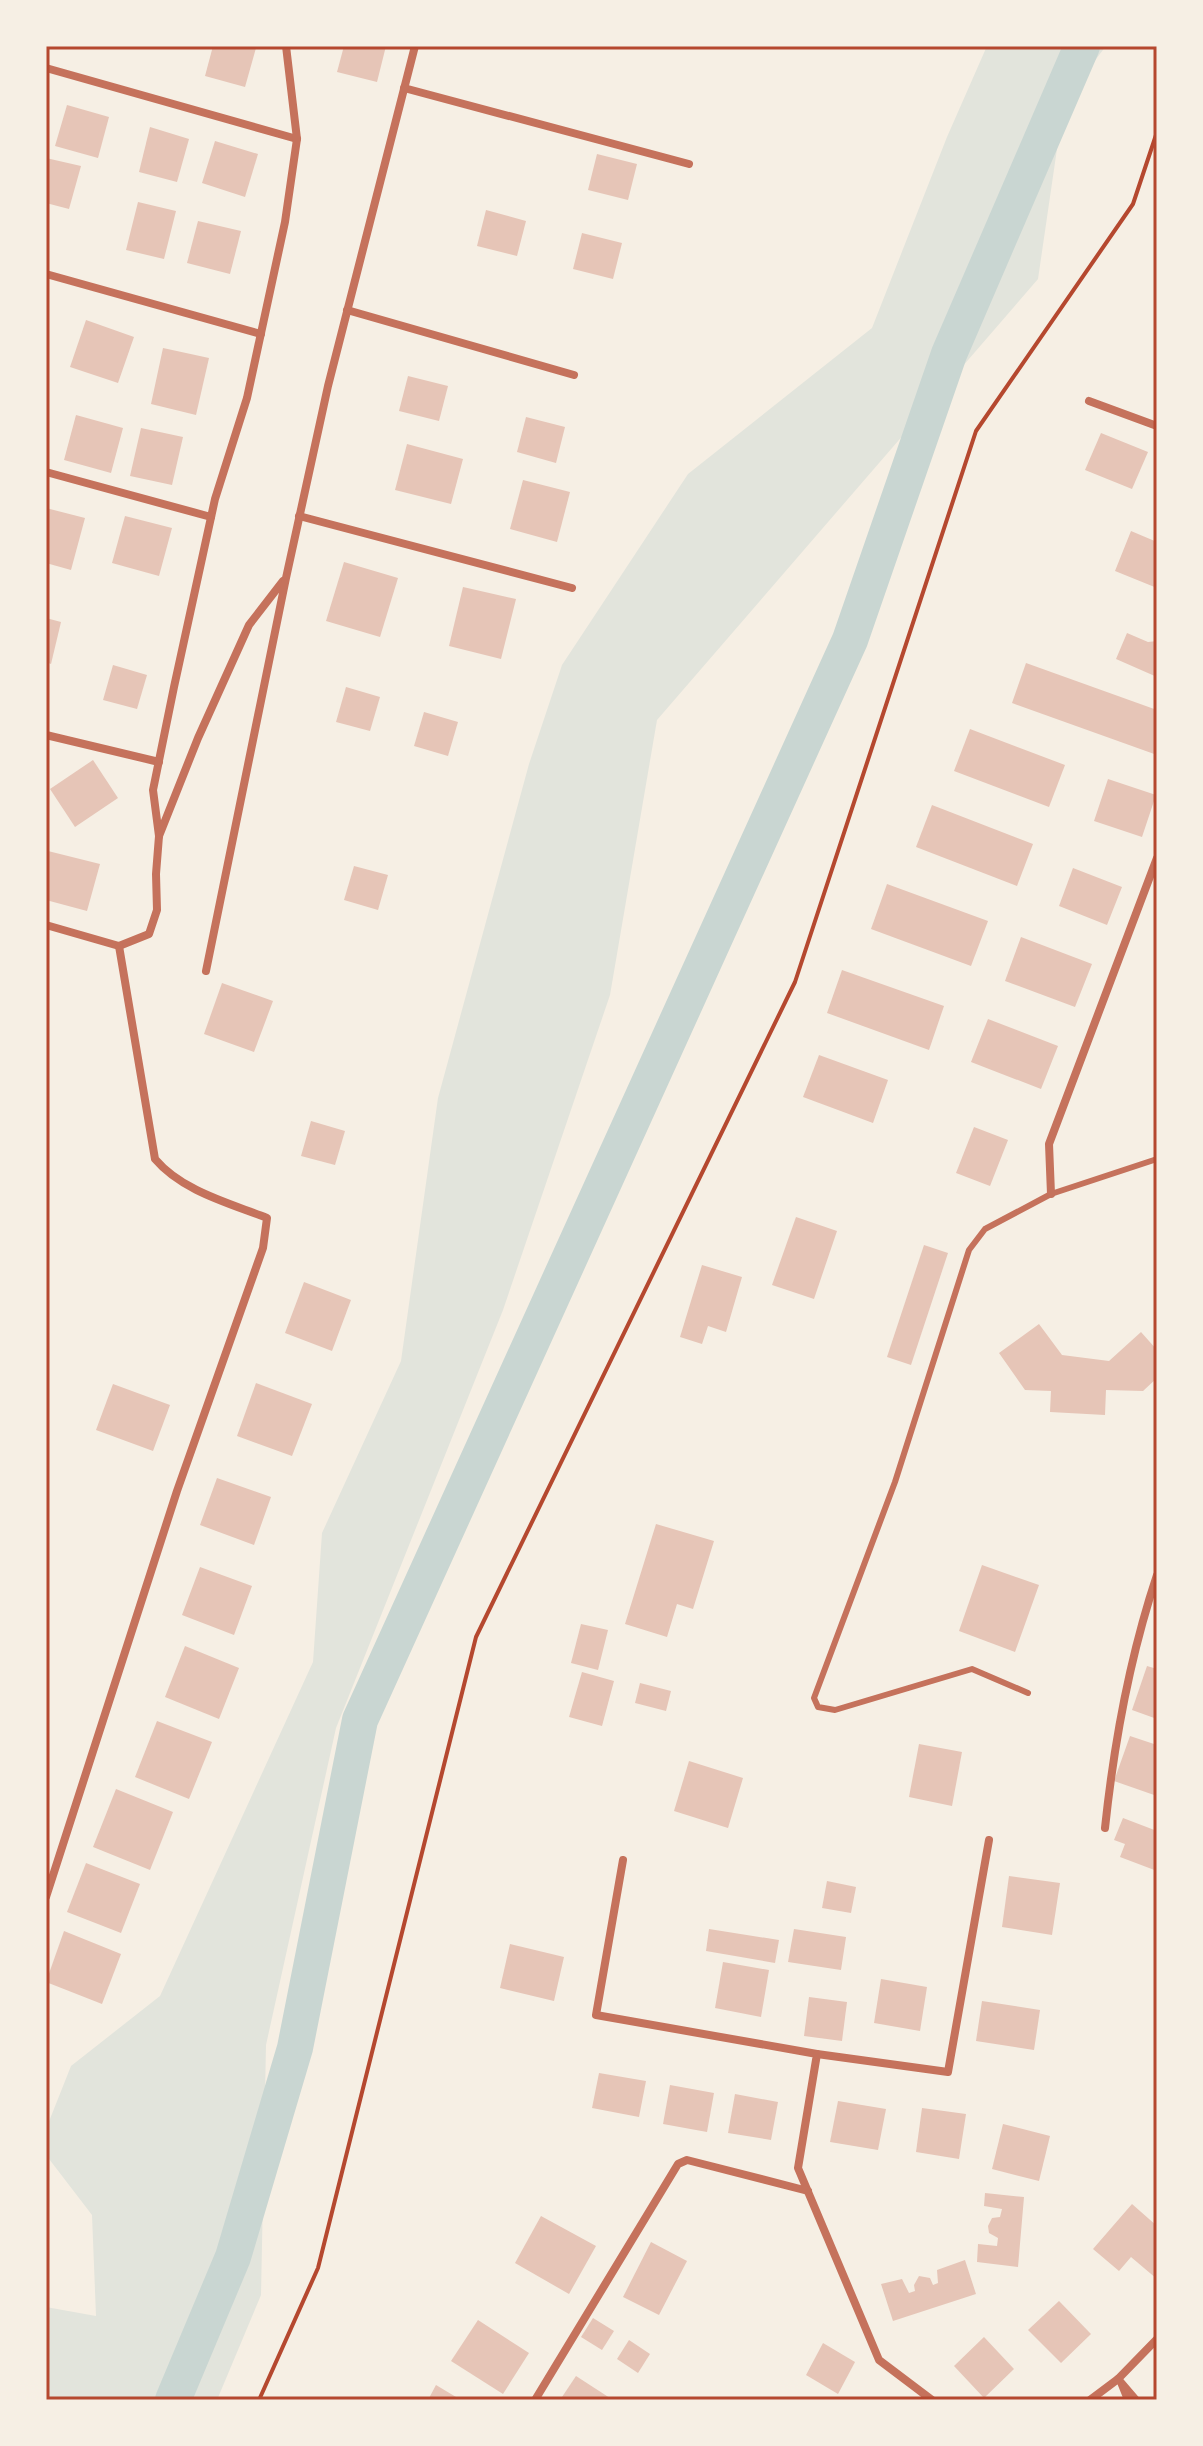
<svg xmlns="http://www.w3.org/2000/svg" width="1203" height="2446" font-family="'Libre Baskerville',serif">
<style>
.green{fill:#e2e4dc}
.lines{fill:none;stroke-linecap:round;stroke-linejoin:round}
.river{stroke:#c9d6d2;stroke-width:36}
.building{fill:#e6c5b7}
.path{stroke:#b5482f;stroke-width:4}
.service{stroke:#c5725c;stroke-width:6}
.minor{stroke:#c5725c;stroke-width:8}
.neatline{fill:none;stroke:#b5482f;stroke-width:3}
</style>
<rect width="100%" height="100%" fill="#f6efe4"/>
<polygon class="green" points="987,46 1106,46 1064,101 1038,279 657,720 610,995 503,1310 336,1728 266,2045 261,2295 217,2400 46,2400 46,2307 96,2316 92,2215 46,2155 46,2129 71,2066 160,1996 313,1662 322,1533 401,1361 438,1098 529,764 562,665 688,474 872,328 947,137"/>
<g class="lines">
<polyline class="river" points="173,2400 233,2257 295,2048 360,1720 850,640 949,354 1082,46"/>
</g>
<g class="building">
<polygon points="213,46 256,48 245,87 205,76"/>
<polygon points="344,46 386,46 377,82 337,72"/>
<polygon points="67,105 109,117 98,158 55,146"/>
<polygon points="150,127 189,139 177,182 139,172"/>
<polygon points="215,141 258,154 245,197 202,183"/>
<polygon points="597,154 637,164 628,200 588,190"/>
<polygon points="46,158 81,166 69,209 46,203"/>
<polygon points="138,202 176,211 164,259 126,250"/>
<polygon points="486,210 526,221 517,256 477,246"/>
<polygon points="198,221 241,231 230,274 187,263"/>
<polygon points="582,233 622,243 613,279 573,269"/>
<polygon points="86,320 134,337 118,383 70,367"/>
<polygon points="163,348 209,358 196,415 151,404"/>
<polygon points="408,376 448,386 439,421 399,411"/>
<polygon points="76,415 123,428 111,473 64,460"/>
<polygon points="526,417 565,427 556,463 517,452"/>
<polygon points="141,428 183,437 172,485 130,476"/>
<polygon points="1101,433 1148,452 1132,489 1085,470"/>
<polygon points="407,444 463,459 451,504 395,490"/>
<polygon points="523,480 570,492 557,542 510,529"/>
<polygon points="46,508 85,518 71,570 46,563"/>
<polygon points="125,516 172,528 159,576 112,563"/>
<polygon points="1131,531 1157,542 1157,588 1115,571"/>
<polygon points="344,562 398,578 380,637 326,621"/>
<polygon points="463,587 516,599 501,659 449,646"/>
<polygon points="46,618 61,622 51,664 46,662"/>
<polygon points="1127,633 1148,642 1157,641 1157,677 1116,659"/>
<polygon points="1026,663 1157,710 1157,755 1012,703"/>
<polygon points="113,665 147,675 137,709 103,700"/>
<polygon points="346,687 380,697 370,731 336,722"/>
<polygon points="424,712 458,722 448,756 414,746"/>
<polygon points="970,729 1065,765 1049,807 954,771"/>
<polygon points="93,760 118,798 75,827 50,789"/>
<polygon points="1108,779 1156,795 1142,837 1094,821"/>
<polygon points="932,805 1033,844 1017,886 916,847"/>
<polygon points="48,851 100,864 87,911 46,900"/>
<polygon points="354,866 388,875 378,910 344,900"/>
<polygon points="1073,868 1122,887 1107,925 1059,906"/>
<polygon points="887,884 988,921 971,966 871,929"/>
<polygon points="1021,937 1092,964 1075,1007 1005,981"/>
<polygon points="842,970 944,1006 929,1050 827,1013"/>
<polygon points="222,983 273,1001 254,1052 204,1034"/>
<polygon points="988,1019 1058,1046 1041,1089 971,1062"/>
<polygon points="819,1055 888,1080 873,1123 803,1097"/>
<polygon points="311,1121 345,1131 335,1165 301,1156"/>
<polygon points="974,1127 1008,1140 990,1186 956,1173"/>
<polygon points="796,1217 837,1231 814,1299 772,1285"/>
<polygon points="924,1245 948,1253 911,1365 887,1357"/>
<polygon points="702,1265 742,1277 726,1332 708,1326 702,1344 680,1337"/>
<polygon points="304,1282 351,1300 332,1351 285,1333"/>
<polygon points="1039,1324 1062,1355 1109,1361 1141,1332 1157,1350 1157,1378 1143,1391 1106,1390 1105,1415 1050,1412 1051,1391 1025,1390 999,1353"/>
<polygon points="256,1383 312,1404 292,1456 237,1436"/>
<polygon points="113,1384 170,1405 153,1451 96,1430"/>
<polygon points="217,1478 271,1497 254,1545 200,1525"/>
<polygon points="656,1524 714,1541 693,1609 677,1604 667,1637 625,1624"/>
<polygon points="982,1565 1039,1585 1015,1652 959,1631"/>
<polygon points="200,1567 252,1586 234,1635 182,1615"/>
<polygon points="581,1624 608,1630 598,1670 571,1663"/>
<polygon points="185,1646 239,1668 219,1719 165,1697"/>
<polygon points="1147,1666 1157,1669 1157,1719 1132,1710"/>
<polygon points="582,1672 614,1681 602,1726 569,1717"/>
<polygon points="640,1683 671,1691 666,1711 635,1703"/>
<polygon points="157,1721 212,1742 189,1799 135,1777"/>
<polygon points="1130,1736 1157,1745 1157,1796 1114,1781"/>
<polygon points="919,1744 962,1752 952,1806 909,1797"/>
<polygon points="689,1761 743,1778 728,1828 674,1811"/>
<polygon points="116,1789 173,1812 150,1870 93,1847"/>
<polygon points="1123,1818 1157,1831 1157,1871 1120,1857 1125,1844 1114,1840"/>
<polygon points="86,1863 140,1884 121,1933 67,1912"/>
<polygon points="1009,1876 1060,1883 1052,1935 1002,1927"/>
<polygon points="827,1881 856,1887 851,1913 822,1908"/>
<polygon points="709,1929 779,1940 775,1963 706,1951"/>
<polygon points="794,1929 846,1937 841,1970 788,1962"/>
<polygon points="64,1931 121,1954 102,2004 46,1982"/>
<polygon points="510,1944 564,1957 554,2001 500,1988"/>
<polygon points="723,1962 769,1970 761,2017 715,2008"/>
<polygon points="881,1979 927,1987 920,2031 874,2023"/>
<polygon points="809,1997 847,2002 842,2041 804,2036"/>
<polygon points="982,2001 1040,2010 1034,2050 976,2041"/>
<polygon points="599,2073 646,2081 639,2117 592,2108"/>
<polygon points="670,2085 714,2093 707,2132 663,2124"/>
<polygon points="735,2094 778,2102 771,2140 728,2133"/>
<polygon points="838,2101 886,2109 878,2150 830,2142"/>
<polygon points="922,2108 966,2114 959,2159 916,2152"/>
<polygon points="1003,2124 1050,2136 1039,2181 992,2169"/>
<polygon points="985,2193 1024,2197 1018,2267 977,2262 978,2244 997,2246 998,2238 989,2233 988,2226 992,2218 1000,2217 1002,2209 984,2206"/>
<polygon points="1132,2204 1157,2226 1157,2279 1131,2257 1119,2271 1093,2249"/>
<polygon points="541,2216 596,2246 569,2294 515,2263"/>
<polygon points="651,2242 687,2261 659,2315 623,2297"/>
<polygon points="965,2260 976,2294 893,2321 881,2284 902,2279 909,2293 915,2291 914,2285 919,2276 930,2278 933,2285 938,2283 937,2270"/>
<polygon points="1059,2301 1091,2334 1061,2363 1028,2330"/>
<polygon points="593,2318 614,2331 602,2350 581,2337"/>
<polygon points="478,2320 529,2353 503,2394 451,2361"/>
<polygon points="984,2337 1014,2369 984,2398 954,2366"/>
<polygon points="629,2340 650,2354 638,2373 617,2359"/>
<polygon points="823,2343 855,2362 838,2394 806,2375"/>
<polygon points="576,2376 613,2400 560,2400"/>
<polygon points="436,2385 461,2400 428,2400"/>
</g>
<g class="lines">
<polyline class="path" points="259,2400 318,2268 476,1637 795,982 976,431 1133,204 1157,132"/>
<g class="service">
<polyline points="1028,1693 972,1669 835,1710 818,1707 814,1698 895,1482 969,1250 985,1229 1051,1194 1157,1159"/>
<polyline points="1121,2385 1127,2400"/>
</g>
<g class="minor">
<polyline points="46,68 297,139"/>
<polyline points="404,88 689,164"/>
<polyline points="46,274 261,334"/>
<polyline points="347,310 574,375"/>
<polyline points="1089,401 1157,426"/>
<polyline points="46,472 211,517"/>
<polyline points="299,516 572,588"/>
<polyline points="46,735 159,762"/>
<polyline points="159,836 153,790 174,687 215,499 247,398 285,222 297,139 286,46"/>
<polyline points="46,925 119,946"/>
<polyline points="119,946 149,934 157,910 156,874 159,836 198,738 249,625 283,581"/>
<polyline points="206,971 286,578 328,386 415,46"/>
<polyline points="1051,1194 1049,1144 1157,858"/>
<path d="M1105,1828C1114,1743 1130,1656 1157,1575"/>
<polyline points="623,1860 596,2015 817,2054 798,2168 879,2360 932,2400"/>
<path d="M46,1897L177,1491L263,1248L267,1218C229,1203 182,1191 155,1159L119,946"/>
<polyline points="817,2054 948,2072 989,1840"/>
<polyline points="1118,2379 1136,2400"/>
<polyline points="535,2400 678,2164 687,2160 808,2191"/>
<polyline points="1090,2400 1118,2379 1157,2339"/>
</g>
</g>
<rect width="1203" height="2446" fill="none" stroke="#f6efe4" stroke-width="96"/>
<rect x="48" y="48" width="1107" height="2350" class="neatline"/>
</svg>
